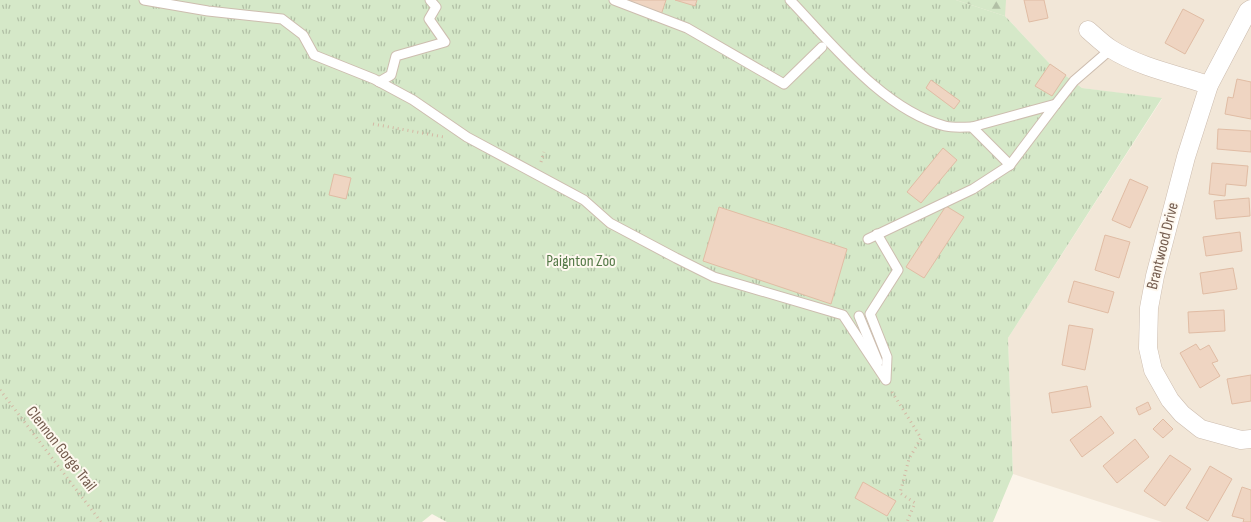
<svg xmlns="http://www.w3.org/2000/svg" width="1251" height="522" font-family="'Sofia Sans Condensed',sans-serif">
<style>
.residential{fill:#f2e7d8}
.forest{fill:url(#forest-firs)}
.park{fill:url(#park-tufts)}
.building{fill:#efd5c2;stroke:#e0bca4}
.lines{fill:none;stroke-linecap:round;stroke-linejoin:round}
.lane-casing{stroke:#cdbdaf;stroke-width:11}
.street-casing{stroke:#cdbdaf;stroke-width:19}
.path{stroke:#d4b8a5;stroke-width:3;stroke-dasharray:1 4;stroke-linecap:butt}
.lane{stroke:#fff;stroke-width:9}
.street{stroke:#fff;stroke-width:18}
.labels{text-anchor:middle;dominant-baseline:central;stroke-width:4;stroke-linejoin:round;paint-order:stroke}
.street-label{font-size:16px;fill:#745c4e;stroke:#fef8ef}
.park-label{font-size:16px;fill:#547947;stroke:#fef8ef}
</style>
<defs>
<pattern id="forest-firs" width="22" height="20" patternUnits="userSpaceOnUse" patternTransform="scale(1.25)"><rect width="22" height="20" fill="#d5e8c8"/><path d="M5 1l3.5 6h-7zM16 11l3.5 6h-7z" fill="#b1bfa5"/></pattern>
<pattern id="park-tufts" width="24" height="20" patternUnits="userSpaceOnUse" patternTransform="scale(1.25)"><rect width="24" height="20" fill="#d5e8c8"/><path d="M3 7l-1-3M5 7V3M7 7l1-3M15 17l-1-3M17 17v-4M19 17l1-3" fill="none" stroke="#b1bfa5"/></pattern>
</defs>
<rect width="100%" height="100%" fill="#fbf4e9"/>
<polygon class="residential" points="956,0 1251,0 1251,522 1162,522 1013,474 1008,338 1162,99 1082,88 1050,64 1005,16"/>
<polygon class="forest" points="956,0 1006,0 1005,16"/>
<polygon class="park" points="0,0 956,0 1005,16 1050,64 1082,88 1162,98 1008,338 1013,474 993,522 447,522 432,514 422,522 0,522"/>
<g class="building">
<polygon points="614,0 666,0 660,18"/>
<polygon points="675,0 697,0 695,6"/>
<polygon points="1024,0 1044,0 1048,18 1029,22"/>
<polygon points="1183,9 1204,20 1185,54 1165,43"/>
<polygon points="1050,64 1066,75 1052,96 1035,86"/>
<polygon points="1237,79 1251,82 1251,119 1225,114 1228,97 1233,98"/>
<polygon points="931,80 960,101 954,109 926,88"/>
<polygon points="1218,129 1251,131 1251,152 1217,149"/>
<polygon points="943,148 957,160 921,203 907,192"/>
<polygon points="1212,163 1248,166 1246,186 1226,184 1225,196 1209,194"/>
<polygon points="334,174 351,178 346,199 329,195"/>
<polygon points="1130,179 1148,187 1130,228 1112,220"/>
<polygon points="1249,198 1250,216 1216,219 1214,201"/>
<polygon points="946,206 964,217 924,278 906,267"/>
<polygon points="719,207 847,249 831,304 703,261"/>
<polygon points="1240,232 1242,251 1206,256 1203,237"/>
<polygon points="1105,235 1130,242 1119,278 1095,270"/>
<polygon points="1233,268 1237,289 1203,294 1200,273"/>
<polygon points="1074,281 1114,292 1108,313 1068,302"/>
<polygon points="1224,310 1225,331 1189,333 1188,312"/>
<polygon points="1069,325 1093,329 1085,370 1062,365"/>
<polygon points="1196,344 1200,350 1209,345 1218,361 1212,363 1220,376 1200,388 1180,353"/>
<polygon points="1251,375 1251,401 1232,404 1227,379"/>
<polygon points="1087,386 1091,407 1052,413 1049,393"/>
<polygon points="1148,402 1151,409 1139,415 1136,408"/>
<polygon points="1101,416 1114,433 1082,457 1070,440"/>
<polygon points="1163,419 1173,429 1163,438 1153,429"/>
<polygon points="1135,439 1149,457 1117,483 1103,466"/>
<polygon points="1170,455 1191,469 1165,506 1144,491"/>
<polygon points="1210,466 1232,479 1208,521 1186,508"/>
<polygon points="863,482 896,501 887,516 855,498"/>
<polygon points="1242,487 1251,490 1251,522 1243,522 1244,519 1232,516"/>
</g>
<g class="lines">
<defs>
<g id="lane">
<polyline points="144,0 208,11 282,19 303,35 314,55 374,79 413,100 467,137 584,200 610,223 676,258 714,277 843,315 886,380 887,357 870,314 898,270 877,234"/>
<polyline points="614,0 687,28 784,84 822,47"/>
<path d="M790,0C832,44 884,110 945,126C953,128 963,127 972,127L1010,165"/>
<polyline points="379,82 391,75 396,56 445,42 429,19 436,7 430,0"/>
<polyline points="1056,104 1074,81 1111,49"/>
<polyline points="868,239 973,189 1010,165 1056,104 972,127"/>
<polyline points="859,316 878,362"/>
</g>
<g id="street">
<polyline points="1251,9 1248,11 1209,85 1186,157 1155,276 1149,308 1148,348 1153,370 1170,400 1182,414 1201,429 1241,440 1251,439"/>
<path d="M1088,30C1095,36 1103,44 1111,49C1139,67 1178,75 1209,85"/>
</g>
</defs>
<use href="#lane" class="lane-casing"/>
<use href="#street" class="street-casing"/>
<g class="path">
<polyline points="373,124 444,137"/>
<polyline points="541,162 544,152"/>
<polyline points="0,390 101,522"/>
<polyline points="892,392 921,438 909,459 900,493 915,503 907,522"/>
</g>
<use href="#lane" class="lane"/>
<use href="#street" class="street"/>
</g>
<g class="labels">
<g class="street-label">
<text transform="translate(1163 246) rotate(-76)">Brantwood Drive</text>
<text transform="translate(61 449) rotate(52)">Clennon Gorge Trail</text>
</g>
<g class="park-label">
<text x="581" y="261">Paignton Zoo</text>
</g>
</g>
</svg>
